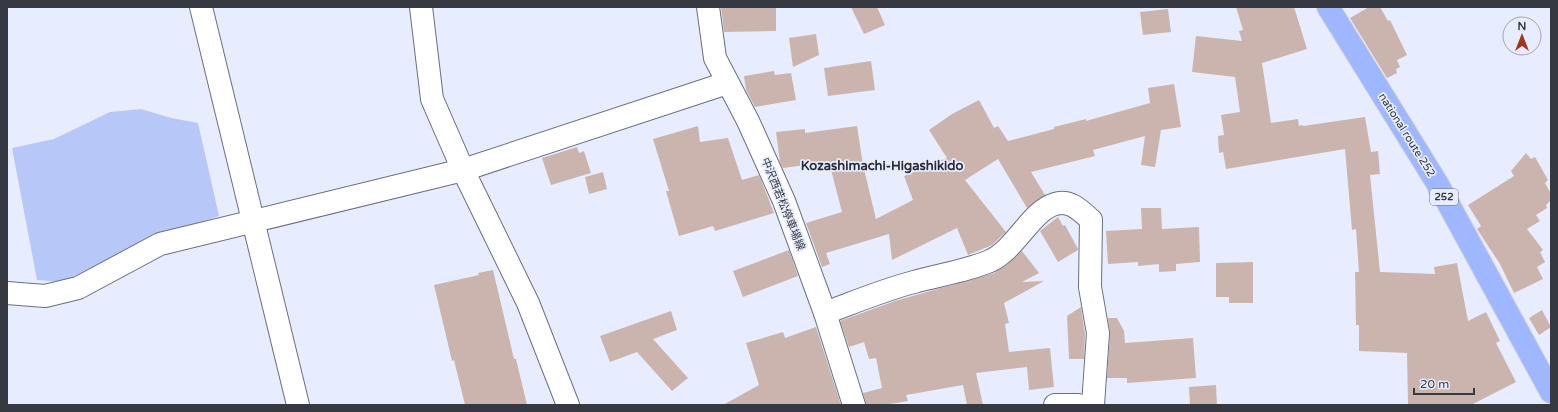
<svg xmlns="http://www.w3.org/2000/svg" width="1558" height="412" font-family="'Varela Round','Noto Sans JP',sans-serif">
<style>
.green{fill:#b7c7f7}
.building{fill:#ccb4ae}
.lines{fill:none;stroke-linecap:round;stroke-linejoin:round}
.street-casing{stroke:#697082;stroke-width:24}
.secondary-casing{stroke:#697082;stroke-width:24}
.highway-casing{stroke:#d3d3d5;stroke-width:24}
.street{stroke:#fff;stroke-width:22}
.secondary{stroke:#fff;stroke-width:22}
.highway{stroke:#9fb7ff;stroke-width:22}
.labels{text-anchor:middle;dominant-baseline:central;stroke-width:3.5;stroke-linejoin:round;paint-order:stroke}
.shield{fill:#e7edfe;stroke:#6b6f7a;stroke-width:1}
.shield-label{font-size:10px;font-weight:bold;fill:#363941}
.street-label{font-size:11px;fill:#363941;stroke:#e7edfe}
.quarter-label{font-size:13px;font-weight:bold;fill:#272c3b;stroke:#e7edfe}
</style>
<rect width="100%" height="100%" fill="#e7edfe"/>
<polygon class="green" points="141,109 171,118 198,123 219,216 151,239 63,282 37,280 12,148 54,139 110,112"/>
<g class="building">
<polygon points="721,7 776,7 776,31 724,32"/>
<polygon points="851,7 877,7 885,25 864,34"/>
<polygon points="1236,7 1294,7 1307,49 1262,63 1271,123 1298,119 1299,126 1302,125 1303,126 1365,117 1371,152 1378,151 1380,174 1370,175 1380,272 1435,274 1434,267 1457,263 1468,321 1486,312 1500,341 1496,343 1516,382 1473,404 1408,405 1407,353 1359,351 1359,325 1356,325 1355,272 1359,272 1356,229 1352,230 1345,149 1226,169 1223,152 1219,153 1218,136 1224,135 1221,115 1240,112 1235,77 1192,72 1196,36 1242,41 1239,31 1243,30"/>
<polygon points="1369,7 1380,7 1388,21 1390,20 1407,55 1397,60 1400,67 1396,69 1397,73 1387,78 1350,18"/>
<polygon points="1168,9 1171,32 1143,35 1140,12"/>
<polygon points="816,34 819,55 793,67 789,38"/>
<polygon points="871,61 875,90 828,96 824,68"/>
<polygon points="774,71 775,75 791,73 796,100 755,107 746,90 744,76"/>
<polygon points="1174,84 1181,127 1161,130 1155,167 1141,165 1145,136 1093,150 1095,156 1031,172 1045,195 1027,208 998,159 965,180 1006,232 992,245 968,255 957,228 892,260 889,234 826,253 830,264 822,267 806,223 842,212 829,162 783,168 780,162 776,132 805,129 805,133 857,126 863,165 876,219 913,200 904,176 947,158 929,130 952,114 979,100 994,128 998,126 1008,141 1054,129 1054,127 1086,119 1086,121 1150,103 1148,88"/>
<polygon points="698,126 700,142 728,138 742,180 759,175 774,213 715,231 713,226 679,236 666,191 669,191 653,139"/>
<polygon points="577,147 579,153 584,151 591,173 551,185 542,158"/>
<polygon points="1526,153 1531,159 1535,157 1548,180 1545,183 1551,194 1551,200 1546,205 1547,208 1536,215 1540,221 1527,229 1543,250 1540,252 1545,262 1537,267 1543,279 1514,293 1500,264 1477,229 1481,226 1468,205 1514,176 1511,171"/>
<polygon points="603,172 607,189 589,194 585,177"/>
<polygon points="1141,208 1161,208 1162,229 1199,227 1200,262 1176,264 1176,271 1159,272 1159,264 1138,266 1138,262 1108,264 1106,231 1142,229"/>
<polygon points="1058,217 1063,226 1065,225 1078,249 1078,250 1058,262 1040,231"/>
<polygon points="789,250 798,276 743,297 733,271"/>
<polygon points="1022,251 1039,273 1022,282 1044,281 1004,303 1009,323 1005,324 1009,352 1050,348 1054,387 1029,390 1027,367 976,373 983,405 967,405 963,385 906,395 908,401 884,405 866,405 863,393 882,388 876,358 869,359 864,342 849,347 840,321 895,301 994,273 1007,265"/>
<polygon points="1253,262 1253,303 1229,303 1229,297 1216,297 1216,263"/>
<polygon points="493,270 514,359 516,359 527,405 465,405 454,360 452,361 434,285 479,275 478,273"/>
<polygon points="1081,307 1085,334 1084,359 1069,359 1067,316"/>
<polygon points="1542,310 1551,327 1539,335 1529,318"/>
<polygon points="671,311 677,330 653,339 688,378 672,391 637,352 610,362 600,336"/>
<polygon points="1108,318 1117,318 1124,331 1125,343 1193,338 1196,378 1127,383 1127,378 1107,378 1110,334"/>
<polygon points="816,327 841,405 723,405 759,385 746,343 783,332 785,338"/>
<polygon points="1216,385 1217,405 1190,405 1189,387"/>
</g>
<g class="lines">
<defs>
<g id="street">
<polyline points="421,7 432,99 463,170 528,303 568,405"/>
<polyline points="7,293 45,296 78,288 160,244 463,170 727,83"/>
<path d="M825,313C855,302 883,290 914,282C939,275 966,271 990,261C1016,249 1031,211 1055,204C1070,199 1081,211 1091,220L1090,287L1098,333L1093,405"/>
<polyline points="1055,405 1078,405"/>
</g>
<g id="secondary">
<polyline points="201,7 298,405"/>
<polyline points="708,7 715,58 748,121 784,201 825,313 854,405"/>
</g>
<polyline id="highway" points="1328,7 1437,183 1551,392"/>
</defs>
<use href="#street" class="street-casing"/>
<use href="#secondary" class="secondary-casing"/>
<use href="#highway" class="highway-casing"/>
<use href="#street" class="street"/>
<use href="#secondary" class="secondary"/>
<use href="#highway" class="highway"/>
</g>
<g class="labels">
<rect class="shield" x="1430" y="189" width="28" height="16" rx="3"/>
<g class="shield-label">
<text x="1444" y="197">252</text>
</g>
<g class="street-label">
<text transform="translate(1407 135) rotate(58)">national route 252</text>
<text transform="translate(783 204) rotate(68)">中沢西若松停車場線</text>
</g>
<g class="quarter-label">
<text x="882" y="166">Kozashimachi-Higashikido</text>
</g>
</g>
<rect width="1558" height="412" fill="none" stroke="#363941" stroke-width="16"/>
<g transform="translate(1522 36)"><circle r="19" fill="#e7edfe" stroke="#a0a5b2"/>
<path d="M0-3L7 15L0 10L-7 15Z" fill="#9f361d"/>
<text y="-6" font-size="11" font-weight="bold" text-anchor="middle" fill="#363941">N</text>
</g>
<path d="M1414 388v6h60v-6" fill="none" stroke="#363941" stroke-width="2"/>
<text x="1420" y="388" font-size="12" fill="#363941" stroke="#e7edfe" stroke-width="3" paint-order="stroke">20 m</text>
</svg>
